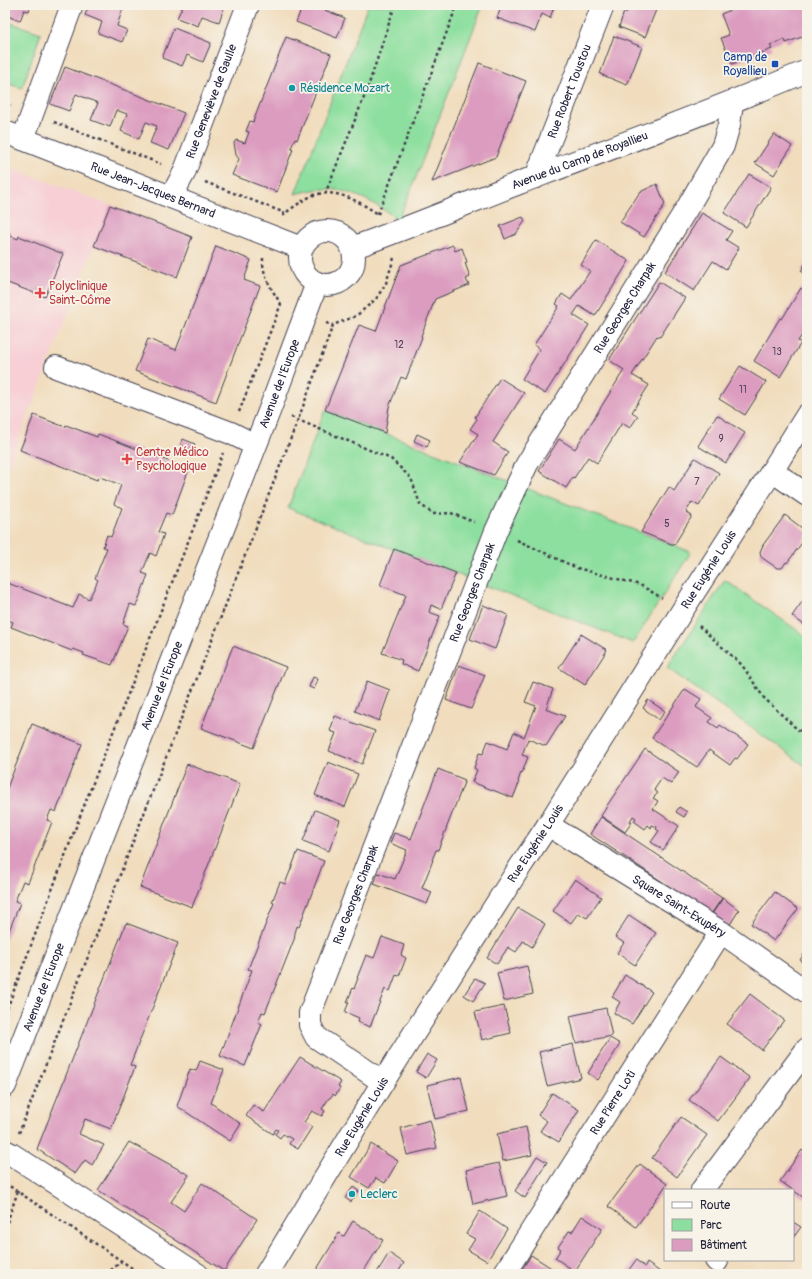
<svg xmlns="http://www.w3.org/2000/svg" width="812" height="1279" font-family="Pangolin,sans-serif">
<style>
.built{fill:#f7cfd5}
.green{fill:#8ddf9f;stroke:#58806d}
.building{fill:#dc9cc0}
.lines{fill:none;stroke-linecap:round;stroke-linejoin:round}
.minor-casing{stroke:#413e4e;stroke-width:24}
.path{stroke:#413e4e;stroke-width:2.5;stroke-dasharray:3 3;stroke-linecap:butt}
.minor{stroke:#fff;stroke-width:22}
.transit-dot{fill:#1a4fb4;stroke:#f7f3e8;stroke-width:1.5}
.culture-dot{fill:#0f9aa8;stroke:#f7f3e8;stroke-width:1.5}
.health-dot{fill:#e0444e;stroke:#f7f3e8;stroke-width:1.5}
.labels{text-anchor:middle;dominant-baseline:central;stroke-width:3.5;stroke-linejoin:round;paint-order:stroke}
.number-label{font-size:10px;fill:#50405c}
.transit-label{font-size:12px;fill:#164399;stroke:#f7f3e8;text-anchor:end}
.culture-label{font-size:12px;fill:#0d838f;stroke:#f7f3e8;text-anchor:start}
.street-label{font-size:12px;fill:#22223b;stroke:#f7f3e8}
.health-label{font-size:12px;fill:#be3a42;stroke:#f7f3e8;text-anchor:start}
</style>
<rect width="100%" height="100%" fill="#f7f3e8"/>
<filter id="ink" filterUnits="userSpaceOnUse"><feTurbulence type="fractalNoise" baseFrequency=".025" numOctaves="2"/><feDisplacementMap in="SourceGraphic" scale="8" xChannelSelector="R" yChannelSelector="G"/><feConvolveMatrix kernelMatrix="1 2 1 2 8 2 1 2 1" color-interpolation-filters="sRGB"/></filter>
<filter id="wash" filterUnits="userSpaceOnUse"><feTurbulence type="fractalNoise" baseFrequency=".012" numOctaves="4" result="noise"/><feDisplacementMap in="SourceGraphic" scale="16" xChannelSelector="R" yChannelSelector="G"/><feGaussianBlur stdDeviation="0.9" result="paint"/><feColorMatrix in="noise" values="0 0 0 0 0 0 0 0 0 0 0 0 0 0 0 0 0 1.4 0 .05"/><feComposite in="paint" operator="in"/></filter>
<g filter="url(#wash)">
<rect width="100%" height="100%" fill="#f1ddbd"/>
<polygon class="built" points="5,166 110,205 5,475"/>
<g class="green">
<path d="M368,5H483L411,190L398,220C378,204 349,188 323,189C314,189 304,192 295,194Z"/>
<polygon points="5,21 41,33 22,88 5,83"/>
<polygon points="325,410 691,552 633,643 288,508"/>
<polygon points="725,580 807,637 807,767 667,668"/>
</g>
<g id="blocks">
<g class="building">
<polygon points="5,5 31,5 29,11 24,10 20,21 5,15"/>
<polygon points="89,5 124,5 117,26 127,30 122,42 98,33 102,22 85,15"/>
<polygon points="183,5 225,5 219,22 202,16 198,26 177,18"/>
<polygon points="303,5 315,5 314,6 345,18 337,38 296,22"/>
<polygon points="502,5 519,5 530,9 532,5 549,5 554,7 550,18 542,14 535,32 497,18"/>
<polygon points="630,5 658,5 645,37 619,27 624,12 626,13"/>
<polygon points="743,5 807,5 807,35 786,43 785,39 770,45 772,49 732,64 721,38 729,35 721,14"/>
<polygon points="174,28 211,43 203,62 187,55 182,66 162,58"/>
<polygon points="614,36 642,47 627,85 600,74"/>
<polygon points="286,37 331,54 297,140 295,139 291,148 293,149 277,192 232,175 239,159 236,155 234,143 236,140 245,143 249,132 246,131 250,121 253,122"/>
<polygon points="479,63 526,81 510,121 509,120 503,136 504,136 496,157 432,182"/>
<polygon points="65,67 184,113 169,150 150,143 157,126 146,122 139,139 121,131 127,114 116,110 110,127 91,120 98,103 76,94 69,111 50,104"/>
<polygon points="774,134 792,146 774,175 755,163"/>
<polygon points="749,174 771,187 746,227 724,213"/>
<polygon points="657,184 665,204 644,237 620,222 640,192"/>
<polygon points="110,205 192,237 177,277 94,246"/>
<polygon points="702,213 732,231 726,240 739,248 726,269 713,261 694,291 665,272"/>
<polygon points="523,217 525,221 516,234 505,239 500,226"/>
<polygon points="5,231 10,233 9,235 18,239 19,236 63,254 45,297 5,282"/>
<polygon points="596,240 629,261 595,316 579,306 573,315 589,325 545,394 522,379 540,349 534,345 559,306 556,304 562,294 571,300 590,271 581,265"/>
<polygon points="453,245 455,251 462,248 467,262 465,263 470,277 466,279 469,285 435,299 421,336 422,337 406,379 401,377 389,407 385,433 325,410 359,325 376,331 401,265"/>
<polygon points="216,246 251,260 244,280 260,286 216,402 135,371 148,339 176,350"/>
<polygon points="807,261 807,275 801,271"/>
<polygon points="659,282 685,298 660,337 657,336 632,375 649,385 632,412 638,416 630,428 622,423 597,463 588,457 574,478 573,477 566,488 539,471 559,439 575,449 624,370 609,360"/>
<polygon points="801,288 807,292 807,334 804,332 798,341 801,343 780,377 754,361 780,318 782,319"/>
<polygon points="740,366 766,382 745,415 719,399"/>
<polygon points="500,378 524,393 493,442 508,452 494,475 460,462 478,434 470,429 477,419 475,417"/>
<polygon points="34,415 65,427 66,425 97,437 98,434 189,469 172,515 166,513 158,532 164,534 156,556 150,553 142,573 148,575 136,606 130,604 123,624 128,626 112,665 83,655 84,653 73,649 72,651 11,627 13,622 5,619 5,582 73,608 79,594 89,599 98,580 95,578 107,548 103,547 107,535 111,537 122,508 114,504 121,485 100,477 97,480 20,450"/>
<polygon points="717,415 745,433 726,463 698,446"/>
<polygon points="417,434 430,440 427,447 414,441"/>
<polygon points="183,439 195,444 192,451 180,445"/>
<polygon points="695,458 719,473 699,506 692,502 686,512 692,516 674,545 641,532 669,487 674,491"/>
<polygon points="785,515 807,532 807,536 787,563 786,562 782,568 777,568 761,557 760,552 763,545"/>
<polygon points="394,549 456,573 441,609 431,605 429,612 440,616 418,671 401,664 402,660 382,653 406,595 380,585"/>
<polygon points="807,595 807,627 792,616"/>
<polygon points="483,605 508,615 495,649 470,639"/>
<polygon points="581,634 607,650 585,685 559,668"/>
<polygon points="233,646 286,667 254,748 201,728"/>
<polygon points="459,665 485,675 471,709 446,700"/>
<polygon points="313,677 318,679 314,689 309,687"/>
<polygon points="367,681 390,690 379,721 355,711"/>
<polygon points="533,682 553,689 546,709 565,716 546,746 528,739 522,755 528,757 522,773 521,772 518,782 519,783 513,798 472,782 477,770 474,768 479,753 483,754 488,741 507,749 514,732 524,737 536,706 525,702"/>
<polygon points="685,689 701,699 696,707 712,718 709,722 718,728 720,725 748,744 737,759 735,758 730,765 709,750 697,767 652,738"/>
<polygon points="648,700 665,711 659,720 643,708"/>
<polygon points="335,716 375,731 362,764 329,751 336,733 330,731"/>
<polygon points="32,724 82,744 56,812 51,810 47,820 52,822 28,883 23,881 15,901 20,903 5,941 5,793"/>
<polygon points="645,749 679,772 671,784 662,778 654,790 658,793 653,798 658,801 653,809 679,826 663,850 651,842 659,831 656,829 657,827 652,825 651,828 648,825 645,829 634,821 636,818 633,816 630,821 632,822 625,832 601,816 606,808 606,807"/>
<polygon points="328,762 358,774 345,807 315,795"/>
<polygon points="187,764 240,784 192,907 140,887"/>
<polygon points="438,769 465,780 438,850 436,850 432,860 433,860 422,888 432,892 427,904 374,884 378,873 395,879 407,850 390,843 394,833 411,839"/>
<polygon points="679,807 687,812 684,817 676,812"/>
<polygon points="315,810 340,820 329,851 303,841"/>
<polygon points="601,817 722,898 711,914 590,834"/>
<polygon points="298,851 324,861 299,927 297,926 294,937 295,937 265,1013 262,1012 258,1022 262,1024 245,1066 220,1056 252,970 248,969 274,903 272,902 280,882 285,884"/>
<polygon points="575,879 601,897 587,918 578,913 571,923 553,911"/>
<polygon points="775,892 798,909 774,941 751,924"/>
<polygon points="723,898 739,910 729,926 712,914"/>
<polygon points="518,908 545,924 532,947 523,941 516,952 508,947 497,964 487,958"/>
<polygon points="629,915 656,933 635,965 617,953 624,943 615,937"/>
<polygon points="126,923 178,943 130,1065 135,1067 111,1129 85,1119 79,1134 104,1145 92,1165 85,1160 75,1174 37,1149"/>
<polygon points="382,937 404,945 401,955 406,958 399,976 396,975 390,991 385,989 370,1027 358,1022 359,1018 345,1012 349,1002 347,1002 353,988 354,989 358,978 357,978 366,955 374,958"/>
<polygon points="807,950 807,965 800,960"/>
<polygon points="527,966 533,994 504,1001 497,973"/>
<polygon points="625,975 652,992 632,1024 614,1013 620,1002 612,997"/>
<polygon points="475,978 485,983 473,1001 464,995"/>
<polygon points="750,994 784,1020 762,1050 727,1024"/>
<polygon points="504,1006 511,1033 482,1040 475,1012"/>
<polygon points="606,1008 612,1036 576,1043 570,1016"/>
<polygon points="610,1038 620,1044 598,1080 588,1073"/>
<polygon points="573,1044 581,1078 547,1086 539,1052"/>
<polygon points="427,1054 437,1060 426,1078 416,1072"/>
<polygon points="300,1057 341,1082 338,1087 340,1088 335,1096 333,1094 330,1098 329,1098 322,1109 325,1111 322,1116 312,1111 304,1122 312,1127 298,1149 289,1144 292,1139 283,1134 280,1138 275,1134 278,1130 276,1129 273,1134 246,1116 253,1105 264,1112"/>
<polygon points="721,1057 750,1078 718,1121 689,1100"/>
<polygon points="200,1061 224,1070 211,1103 241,1124 230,1141 177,1106 190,1069 196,1071"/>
<polygon points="461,1077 469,1111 435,1119 427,1085"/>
<polygon points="552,1093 579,1110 559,1142 540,1131 547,1121 538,1115"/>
<polygon points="681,1117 707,1135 677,1177 652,1158"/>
<polygon points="430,1120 437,1148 407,1155 401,1128"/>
<polygon points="526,1127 532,1155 503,1161 497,1134"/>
<polygon points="129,1142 189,1175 171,1202 184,1211 202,1183 257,1219 224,1271 98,1190"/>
<polygon points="371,1144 398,1161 385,1183 376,1178 369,1188 351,1177"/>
<polygon points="802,1150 807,1154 807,1200 780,1181"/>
<polygon points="537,1156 547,1162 525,1198 515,1191"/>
<polygon points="499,1163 507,1196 473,1204 466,1170"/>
<polygon points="640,1164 667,1184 636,1227 608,1206"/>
<polygon points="353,1187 359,1191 351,1202 345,1198"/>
<polygon points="480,1211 507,1229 487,1261 468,1250 475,1239 466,1234"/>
<polygon points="582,1216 602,1229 575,1271 580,1274 566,1274 570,1268 555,1258 561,1249 558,1247 569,1231 572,1232"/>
<polygon points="353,1221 383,1240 362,1274 314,1274 339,1233 344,1236"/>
<polygon points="793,1222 801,1227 793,1238"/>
<polygon points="389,1253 404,1263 397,1274 376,1274"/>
<polygon points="531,1255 553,1269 549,1274 519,1274"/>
<polygon points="636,1260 645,1267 647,1263 663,1274 626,1274"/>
</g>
</g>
</g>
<g filter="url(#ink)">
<use href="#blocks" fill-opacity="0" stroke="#413e4e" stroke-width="1"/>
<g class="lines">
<defs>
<g id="minor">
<path id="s1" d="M5,132L301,248"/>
<polyline points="23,139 72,5"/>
<path id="s2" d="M536,177L603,5"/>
<path id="s3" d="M171,197L184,173L248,5"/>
<circle cx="327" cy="258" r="27"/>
<path id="s4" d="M352,248C408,228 463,205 519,183C615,147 712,111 807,71"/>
<polyline points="56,367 231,433 255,445"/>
<polyline points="772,471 807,495"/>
<path id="s5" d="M548,825L721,932L807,992"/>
<path id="s6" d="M383,1082L316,1037L310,1025V1013L496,531L527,464L689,205L723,146L729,125L732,103"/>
<path id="s7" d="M5,1086L270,409L317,283"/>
<polyline points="5,1151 11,1154 197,1274"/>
<polyline points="702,1190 807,1049"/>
<polyline points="716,1260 717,1261"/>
<path id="s8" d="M266,1274L383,1082L516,873L548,825L682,611L772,471L807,415"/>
<path id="s9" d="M504,1274L721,932"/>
</g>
</defs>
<use href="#minor" class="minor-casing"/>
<g class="path">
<polyline points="5,103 11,105"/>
<polyline points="54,122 161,164"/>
<polyline points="205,182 285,213"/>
<polyline points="325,194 367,90 395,5"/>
<polyline points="378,214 457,5"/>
<path d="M283,216L285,213C293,208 305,198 314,195C337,188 360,202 378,214"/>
<path d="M263,258C262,276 272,290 281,304L283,305"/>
<polyline points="326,323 333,325"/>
<polyline points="239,412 281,304"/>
<polyline points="291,417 391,459 411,478 420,504 433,514 451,513 474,522"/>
<polyline points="517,540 577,568 640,585 662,598"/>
<polyline points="699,626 742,665 764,698 798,730 807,733"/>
<polyline points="5,1014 82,811 223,453"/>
<polyline points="19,1133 298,420 333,325 356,316 376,299 386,283 394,258"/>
<polyline points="5,1183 141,1274"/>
<polyline points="5,1228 18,1191"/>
<polyline points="106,1274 121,1262"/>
</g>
<use href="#minor" class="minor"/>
</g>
</g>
<rect class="transit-dot" x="771" y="60" width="8" height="8" rx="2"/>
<g class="culture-dot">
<circle cx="292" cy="88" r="4"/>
<circle cx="352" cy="1194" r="4"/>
</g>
<g class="health-dot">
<path d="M38 287h4v4h4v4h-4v4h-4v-4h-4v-4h4z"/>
<path d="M125 453h4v4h4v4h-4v4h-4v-4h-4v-4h4z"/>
</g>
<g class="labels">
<g class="number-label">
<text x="399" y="345">12</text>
<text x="777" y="352">13</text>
<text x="743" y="390">11</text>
<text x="721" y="439">9</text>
<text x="697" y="482">7</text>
<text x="667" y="524">5</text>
</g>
<g class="transit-label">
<text x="767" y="57">Camp de<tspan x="767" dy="14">Royallieu</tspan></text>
</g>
<g class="culture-label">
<text x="300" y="88">Résidence Mozart</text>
<text x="360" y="1194">Leclerc</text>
</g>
<g class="street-label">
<text stroke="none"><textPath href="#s2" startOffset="92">Rue Robert Toustou</textPath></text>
<text stroke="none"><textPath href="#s3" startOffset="104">Rue Geneviève de Gaulle</textPath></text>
<text stroke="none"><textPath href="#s4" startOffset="244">Avenue du Camp de Royallieu</textPath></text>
<text stroke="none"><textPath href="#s1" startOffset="159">Rue Jean-Jacques Bernard</textPath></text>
<text stroke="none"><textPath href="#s6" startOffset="881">Rue Georges Charpak</textPath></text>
<text stroke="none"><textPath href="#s7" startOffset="754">Avenue de l'Europe</textPath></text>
<text stroke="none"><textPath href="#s8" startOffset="832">Rue Eugénie Louis</textPath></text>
<text stroke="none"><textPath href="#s6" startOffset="557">Rue Georges Charpak</textPath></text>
<text stroke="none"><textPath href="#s7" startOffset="430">Avenue de l'Europe</textPath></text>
<text stroke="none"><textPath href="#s8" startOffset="508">Rue Eugénie Louis</textPath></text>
<text stroke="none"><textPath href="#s6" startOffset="233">Rue Georges Charpak</textPath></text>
<text stroke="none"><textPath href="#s5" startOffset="154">Square Saint-Exupéry</textPath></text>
<text stroke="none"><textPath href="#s7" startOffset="106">Avenue de l'Europe</textPath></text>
<text stroke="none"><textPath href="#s9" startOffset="203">Rue Pierre Loti</textPath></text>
<text stroke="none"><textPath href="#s8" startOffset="184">Rue Eugénie Louis</textPath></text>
</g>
<g class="health-label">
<text x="49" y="286">Polyclinique<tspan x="49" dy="14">Saint-Côme</tspan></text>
<text x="136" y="452">Centre Médico<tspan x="136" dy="14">Psychologique</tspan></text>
</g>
</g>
<rect width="812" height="1279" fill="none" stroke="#f7f3e8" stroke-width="20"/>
<rect x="664" y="1189" width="130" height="72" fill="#f7f3e8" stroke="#a29fa3"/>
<rect x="672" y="1202" width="20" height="6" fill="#ffffff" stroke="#a29fa3"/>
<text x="700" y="1209" font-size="12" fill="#22223b">Route</text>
<rect x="672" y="1219" width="20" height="12" fill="#8ddf9f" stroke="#a29fa3"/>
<text x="700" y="1229" font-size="12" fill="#22223b">Parc</text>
<rect x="672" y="1239" width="20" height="12" fill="#dc9cc0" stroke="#a29fa3"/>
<text x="700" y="1249" font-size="12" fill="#22223b">Bâtiment</text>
</svg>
